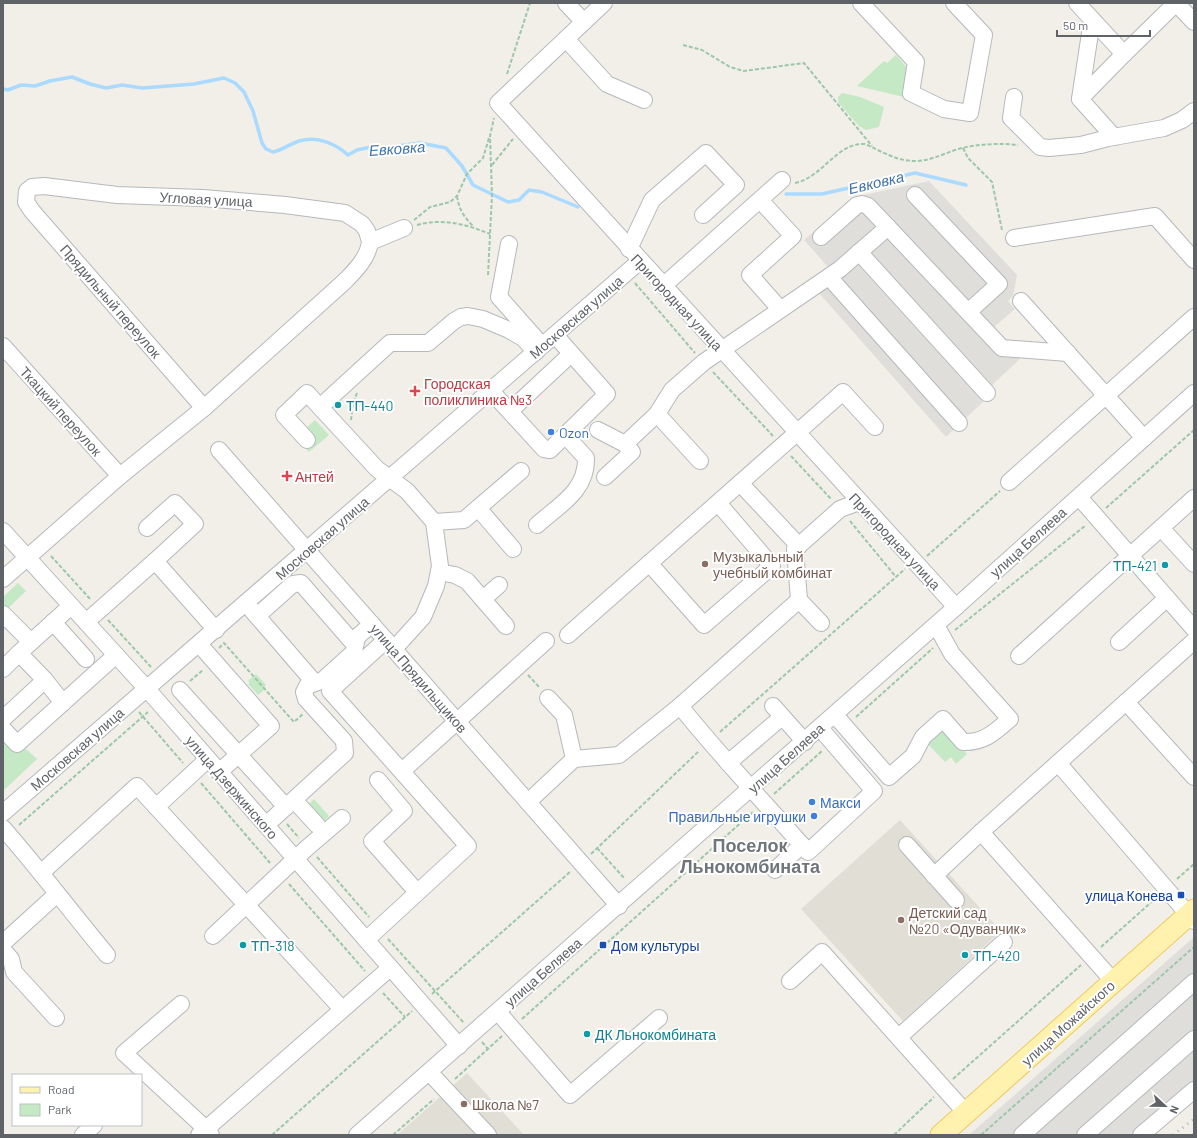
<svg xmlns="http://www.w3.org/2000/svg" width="1197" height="1138" font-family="Barlow,sans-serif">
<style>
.industrial{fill:#e0deda}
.education{fill:#e1ded6}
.green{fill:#c5e8c5}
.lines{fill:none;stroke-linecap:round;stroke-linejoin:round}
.stream{stroke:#aadaff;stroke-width:3.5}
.minor-casing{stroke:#b5b8bc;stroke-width:18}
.major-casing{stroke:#f2c960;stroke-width:23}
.path{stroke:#9cc7a9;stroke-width:2;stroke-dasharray:4 2;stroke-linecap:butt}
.minor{stroke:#fff;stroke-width:16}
.major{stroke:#fff2af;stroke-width:21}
.rail{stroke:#b6b7b8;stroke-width:3;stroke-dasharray:1 5;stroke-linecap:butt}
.health-dot{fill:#e0444e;stroke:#fff;stroke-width:1.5}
.culture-dot{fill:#0f9aa8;stroke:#fff;stroke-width:1.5}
.shop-dot{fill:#3f7fe0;stroke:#fff;stroke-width:1.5}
.education-dot{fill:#8d6e63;stroke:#fff;stroke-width:1.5}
.transit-dot{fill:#1a4fb4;stroke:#fff;stroke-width:1.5}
.labels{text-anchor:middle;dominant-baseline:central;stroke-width:4;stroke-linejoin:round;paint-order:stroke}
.street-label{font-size:14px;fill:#5f6368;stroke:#fff}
.health-label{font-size:14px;fill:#be3a42;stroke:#fff;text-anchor:start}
.culture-label{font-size:14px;fill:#0d838f;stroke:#fff;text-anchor:start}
.shop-label{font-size:14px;fill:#366cbe;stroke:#fff;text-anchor:start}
.education-label{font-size:14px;fill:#785e54;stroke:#fff;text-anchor:start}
.transit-label{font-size:14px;fill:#164399;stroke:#fff;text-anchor:end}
.water-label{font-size:15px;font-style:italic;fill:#4174aa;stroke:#fff}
.district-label{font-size:18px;font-weight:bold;fill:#70757a;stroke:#fff}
</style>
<rect width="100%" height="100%" fill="#f1efe8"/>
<g class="industrial">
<polygon points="929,181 1017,275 1013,296 1008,301 1015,309 994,327 1022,357 992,385 984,401 946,437 819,293 830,269 804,240 854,197"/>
<polygon points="1194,937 1194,1098 1151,1135 969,1135"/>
</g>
<g class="education">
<polygon points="900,820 1001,931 903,1021 801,909"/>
<polygon points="467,1073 524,1135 397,1135"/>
</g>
<g class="green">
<polygon points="896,55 908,69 904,97 857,86 884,61 887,63"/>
<polygon points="842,93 860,97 884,107 879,127 866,130 859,126 838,102 838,97"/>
<polygon points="315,420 329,435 309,452 296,438"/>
<polygon points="18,583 26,591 3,613 3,597"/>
<polygon points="256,674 266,685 264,687 265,689 258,695 248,684 250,683 248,681"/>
<polygon points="3,728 37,759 3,791"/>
<polygon points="945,729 967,754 956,764 951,757 945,762 928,744"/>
<polygon points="314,799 329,816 322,823 307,806"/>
</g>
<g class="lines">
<g class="stream">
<path d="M3,89L8,90L21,85L35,86L50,81L72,77L90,84L106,88L122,85L142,88L194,84L224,78L235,83L244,92L253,111L262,143L266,149L273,152C282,150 290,144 299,141C317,136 335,143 348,155L357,150L371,147L381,148L420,143L446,148L462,166L473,185L508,202L519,200L529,190L542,192L578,207"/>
<polyline points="786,194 822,194 915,173 966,185"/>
</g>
<defs>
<g id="minor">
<polyline points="566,3 584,22"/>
<polyline points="604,3 498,103 956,607"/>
<polyline points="861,3 916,62 911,93 944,109 970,113 984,35 954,3"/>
<polyline points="1077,3 1124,54 1176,3"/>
<polyline points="1177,4 1194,22"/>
<polyline points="566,39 607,84 644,100"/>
<polyline points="1014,97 1011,118 1040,147 1049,148 1081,145 1108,138 1164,128 1182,120 1194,111"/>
<polyline points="1080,99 1092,20"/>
<polyline points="1114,137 1080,99 1124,54"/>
<polyline points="915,195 999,284 968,312"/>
<polyline points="760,200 793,236 750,275 780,309"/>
<polyline points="821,237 857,205 862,204 868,206 1002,348 1068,353"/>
<polyline points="1014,238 1155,216 1194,260"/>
<polyline points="509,244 499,297 538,341"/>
<polyline points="629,249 652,200 706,153 736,185 703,215"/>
<polyline points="859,252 987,393"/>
<polyline points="829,277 959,423"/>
<polyline points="663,286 782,180"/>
<polyline points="1021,301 1144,438"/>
<polyline points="3,346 120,476"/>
<polyline points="491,391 544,449 550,450 607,394 555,335"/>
<polyline points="320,407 390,343 428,343 454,321 461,317 468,316 483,319 509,330 523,338 536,352"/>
<polyline points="204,408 32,211 26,202 27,191 32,187 44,186 117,195 203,198 285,205 345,213 362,224 367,231 370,242"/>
<polyline points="510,411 571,354"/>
<polyline points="598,430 625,444"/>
<polyline points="307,440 284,415 307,393 377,469 407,491 434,522 440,566 436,586 423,617 394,649"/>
<polyline points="219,450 619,906"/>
<polyline points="700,461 657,414 672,390 704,362 840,269 888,227"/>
<polyline points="605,477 632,452 625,444 657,414"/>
<polyline points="1009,482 1194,317"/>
<polyline points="740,483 799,546"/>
<polyline points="1079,497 1194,629"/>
<polyline points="478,508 513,549"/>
<polyline points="434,522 464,520 521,471"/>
<path d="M537,525C559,505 587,491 586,458L565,435"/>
<polyline points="147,528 175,503 195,524 155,561 216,630"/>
<polyline points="1161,528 1194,564"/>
<polyline points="3,531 147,689 459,1046"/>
<polyline points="649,563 704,625 772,566 718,503"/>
<polyline points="439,572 455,575 467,581 506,626"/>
<path d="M3,579L120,476L204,408L344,282C355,271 368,258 370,242L404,228"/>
<polyline points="483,599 499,585"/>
<polyline points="799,600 821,623"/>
<polyline points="250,608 314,682"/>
<polyline points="3,614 31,642"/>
<polyline points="257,616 293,584 301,583 355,645"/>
<polyline points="53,622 86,659"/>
<polyline points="86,622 155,561"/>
<polyline points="568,635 843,392 875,427"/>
<polyline points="1119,642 1167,598"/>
<polyline points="199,644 271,726 219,772"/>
<polyline points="19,653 71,606"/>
<polyline points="1019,656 1194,498"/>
<polyline points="3,669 19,653 45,680"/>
<polyline points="180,690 286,807"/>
<polyline points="548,698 564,715 574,759"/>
<polyline points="1126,702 1194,777"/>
<polyline points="773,706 805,742"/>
<path d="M835,715L889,777L913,756L923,737L943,719L963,742C984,743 995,732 1010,719L952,654L936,625"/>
<polyline points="3,719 45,680 63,703"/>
<path d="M820,728L874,791L808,852C765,803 720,756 680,706L799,600L795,549L840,509L859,502"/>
<polyline points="3,729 17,744 116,655"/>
<polyline points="728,763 782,717"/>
<polyline points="1058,763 1194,921"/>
<polyline points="402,771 546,641"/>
<polyline points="378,780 404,811 372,841 417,892"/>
<polyline points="294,800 317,825"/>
<polyline points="528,802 574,759 619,755 680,706"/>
<polyline points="156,807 208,759"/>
<polyline points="3,813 640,261"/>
<polyline points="266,825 345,753 344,741 306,699 304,692 307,686 323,680 354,652 357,637 372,624"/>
<path d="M3,828C39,869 72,913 107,955"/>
<polyline points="981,832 1114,982"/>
<polyline points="907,845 956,900"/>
<polyline points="775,870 802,845"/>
<polyline points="42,872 137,786 342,1009"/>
<polyline points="934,876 981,832 1194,641"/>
<polyline points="213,936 308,847 342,818"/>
<polyline points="366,940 468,846 330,691 386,640"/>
<polyline points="3,943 57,894"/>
<polyline points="3,950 11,959 14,972 56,1018"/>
<polyline points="790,981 822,952 966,1113"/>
<polyline points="181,1004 124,1053 206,1129 199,1135"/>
<polyline points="498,1012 570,1095 659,1018"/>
<polyline points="899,1037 1004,942"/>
<polyline points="429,1072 488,1135"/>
<polyline points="83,1135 94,1125"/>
<polyline points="211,1135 206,1129 390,968"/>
<polyline points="357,1135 956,607 1194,393"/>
<polyline points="1022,1135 1194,982"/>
<polyline points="1085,1135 1194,1039"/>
<polyline points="1141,1135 1194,1090"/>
</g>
<polyline id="major" points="941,1135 1194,910"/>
</defs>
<use href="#minor" class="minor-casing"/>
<use href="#major" class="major-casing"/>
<g class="path">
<polyline points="683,45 702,50 730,67 744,71 804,63 872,146"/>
<polyline points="507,74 530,3"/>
<polyline points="963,148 968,158 992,182 1002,230"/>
<polyline points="492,165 513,139"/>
<path d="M795,183C822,178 837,142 865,144C881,151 896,161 915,161C932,161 946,152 962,148C980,144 1000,143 1018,145"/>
<path d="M457,196C459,210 464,217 474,227"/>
<polyline points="414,220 430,207 450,202 457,196 467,174 483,158 489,138"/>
<path d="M417,225C442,218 466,224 490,234"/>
<polyline points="488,275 492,195 490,136 494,118"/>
<polyline points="635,283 695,353"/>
<polyline points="713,372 773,436"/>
<polyline points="351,420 353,404 357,393"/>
<polyline points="791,456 831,499"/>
<polyline points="1106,508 1194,430"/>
<polyline points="850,521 896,577"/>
<polyline points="51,556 91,600"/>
<polyline points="927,556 1000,491"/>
<polyline points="108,620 151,667"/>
<polyline points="955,630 1086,525"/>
<polyline points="219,648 224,643 294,722 303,714"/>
<polyline points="528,675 540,688"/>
<polyline points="190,681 203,670"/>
<polyline points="139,712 183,763"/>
<polyline points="856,717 933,648"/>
<polyline points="720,732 905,569"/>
<polyline points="201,783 270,863"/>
<polyline points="774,794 822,751"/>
<polyline points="287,824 299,838"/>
<polyline points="19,825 148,712"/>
<polyline points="597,848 625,879"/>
<polyline points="591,854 699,751"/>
<polyline points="317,857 369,917"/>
<polyline points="1177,879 1194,864"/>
<polyline points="289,884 365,971"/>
<polyline points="388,939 464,1023"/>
<polyline points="1101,947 1156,898"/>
<polyline points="383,993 405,1017"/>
<polyline points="432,994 571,871"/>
<polyline points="522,1019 754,811"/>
<polyline points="482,1042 488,1049"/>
<polyline points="455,1079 502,1036"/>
<polyline points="953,1079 1081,965"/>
<polyline points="272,1135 412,1011"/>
<polyline points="393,1135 434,1099"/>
<polyline points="894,1135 934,1097"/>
<polyline points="981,1135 1194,947"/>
</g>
<use href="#minor" class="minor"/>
<use href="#major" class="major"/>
<g class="rail">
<polyline points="1173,1135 1194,1119"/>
<polyline points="1193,1135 1194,1134"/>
</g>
</g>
<g class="health-dot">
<path d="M413 385h4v4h4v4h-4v4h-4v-4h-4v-4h4z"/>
<path d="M285 470h4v4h4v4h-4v4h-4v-4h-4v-4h4z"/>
</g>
<g class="culture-dot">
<circle cx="338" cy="405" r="4"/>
<circle cx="1165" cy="565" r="4"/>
<circle cx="243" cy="945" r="4"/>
<circle cx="965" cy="955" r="4"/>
<circle cx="587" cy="1034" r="4"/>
</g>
<g class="shop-dot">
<circle cx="551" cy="432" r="4"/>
<circle cx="812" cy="802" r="4"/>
<circle cx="814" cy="816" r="4"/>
</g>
<g class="education-dot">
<circle cx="705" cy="564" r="4"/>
<circle cx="901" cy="920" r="4"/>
<circle cx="464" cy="1104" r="4"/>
</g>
<g class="transit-dot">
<rect x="1177" y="891" width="8" height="8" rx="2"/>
<rect x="599" y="941" width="8" height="8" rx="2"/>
</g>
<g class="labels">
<g class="street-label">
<text transform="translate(206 199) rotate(3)">Угловая улица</text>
<text transform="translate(111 301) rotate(49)">Прядильный переулок</text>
<text transform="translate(677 302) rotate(47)">Пригородная улица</text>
<text transform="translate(576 317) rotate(-41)">Московская улица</text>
<text transform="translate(61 411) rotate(48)">Ткацкий переулок</text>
<text transform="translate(322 538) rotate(-41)">Московская улица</text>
<text transform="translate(895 541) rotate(47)">Пригородная улица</text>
<text transform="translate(1028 542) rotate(-42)">улица Беляева</text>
<text transform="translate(419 678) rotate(49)">улица Прядильщиков</text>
<text transform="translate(77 749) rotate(-41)">Московская улица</text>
<text transform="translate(786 758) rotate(-42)">улица Беляева</text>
<text transform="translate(232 787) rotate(49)">улица Дзержинского</text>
<text transform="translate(543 972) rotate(-41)">улица Беляева</text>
<text transform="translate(1068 1023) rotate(-42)">улица Можайского</text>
</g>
<g class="health-label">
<text x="424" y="383">Городская<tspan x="424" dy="16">поликлиника №3</tspan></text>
<text x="295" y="476">Антей</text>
</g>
<g class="culture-label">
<text x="346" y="405">ТП-440</text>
<text x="1157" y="565" text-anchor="end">ТП-421</text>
<text x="251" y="945">ТП-318</text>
<text x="973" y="955">ТП-420</text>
<text x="595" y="1034">ДК Льнокомбината</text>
</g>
<g class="shop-label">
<text x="559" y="432">Ozon</text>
<text x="820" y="802">Макси</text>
<text x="806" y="816" text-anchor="end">Правильные игрушки</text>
</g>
<g class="education-label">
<text x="713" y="556">Музыкальный<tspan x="713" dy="16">учебный комбинат</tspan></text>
<text x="909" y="912">Детский сад<tspan x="909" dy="16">№20 «Одуванчик»</tspan></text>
<text x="472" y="1104">Школа №7</text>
</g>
<g class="transit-label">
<text x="1173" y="895">улица Конева</text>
<text x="611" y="945" text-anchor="start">Дом культуры</text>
</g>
<g class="water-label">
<text transform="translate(397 148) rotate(-4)">Евковка</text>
<text transform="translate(876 182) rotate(-13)">Евковка</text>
</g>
<g class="district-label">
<text x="750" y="845">Поселок<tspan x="750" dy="21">Льнокомбината</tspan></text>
</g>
</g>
<rect width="1197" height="1138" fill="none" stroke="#5f6368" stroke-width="8"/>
<rect x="12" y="1074" width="130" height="52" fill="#ffffff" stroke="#bfc1c3"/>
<rect x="20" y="1087" width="20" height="6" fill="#fff2af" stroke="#bfc1c3"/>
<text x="48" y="1094" font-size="12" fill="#5f6368">Road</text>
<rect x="20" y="1104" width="20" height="12" fill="#c5e8c5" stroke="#bfc1c3"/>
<text x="48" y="1114" font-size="12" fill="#5f6368">Park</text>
<g transform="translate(1165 1106) rotate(112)" stroke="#ffffff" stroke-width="3" paint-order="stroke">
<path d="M0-3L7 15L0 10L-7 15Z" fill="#5f6368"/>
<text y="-6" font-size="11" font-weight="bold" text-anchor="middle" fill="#5f6368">N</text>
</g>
<path d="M1057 30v6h93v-6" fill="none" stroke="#5f6368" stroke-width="2"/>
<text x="1063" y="30" font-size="12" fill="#5f6368" stroke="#ffffff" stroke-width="3" paint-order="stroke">50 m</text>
</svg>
